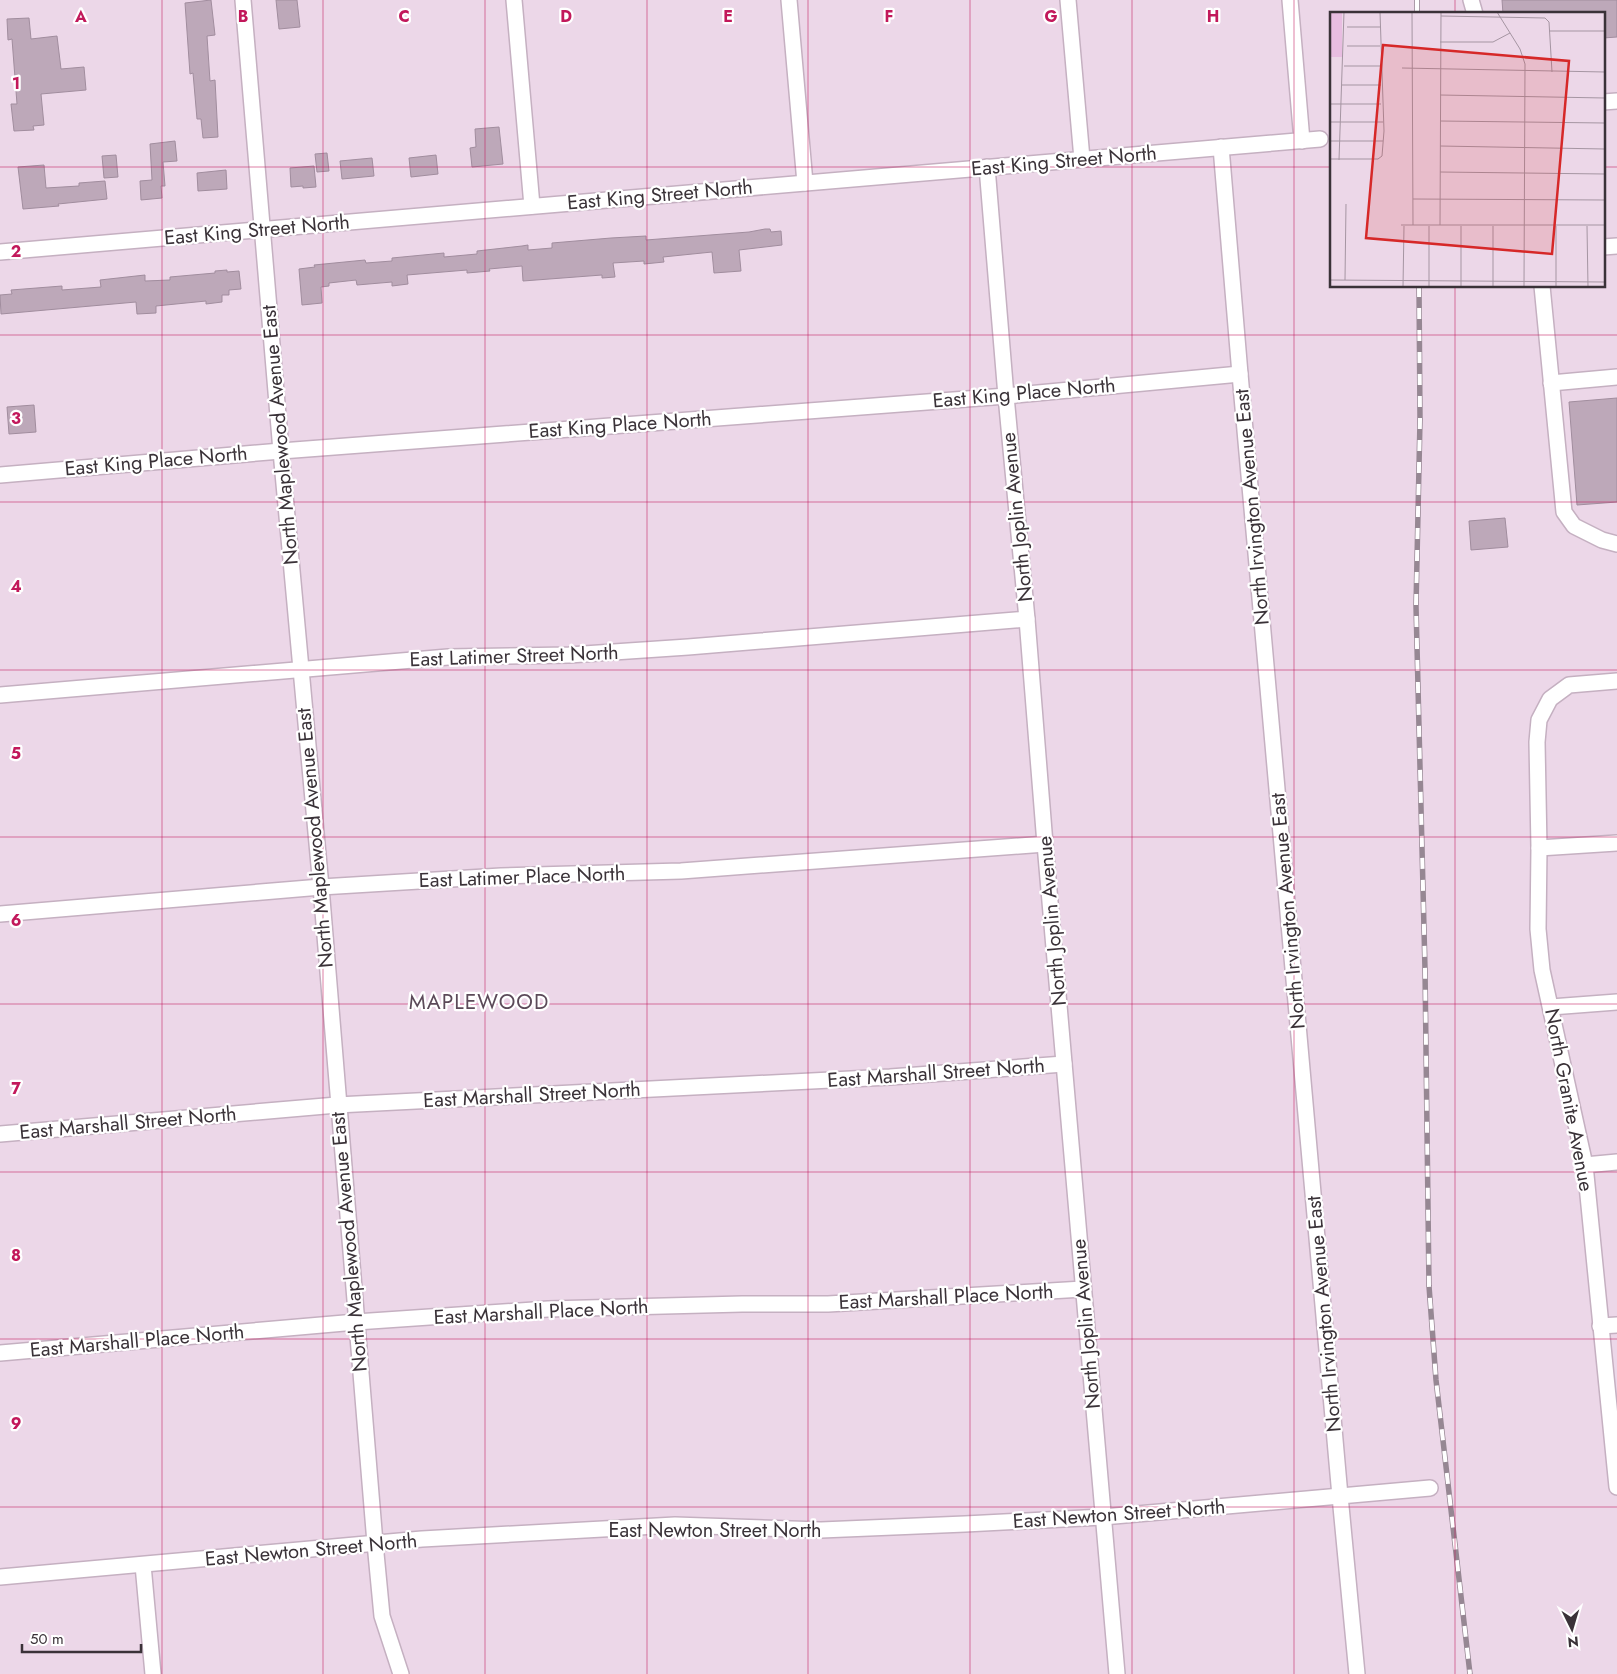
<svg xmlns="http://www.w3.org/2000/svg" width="1617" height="1674" font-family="Jost,sans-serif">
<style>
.building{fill:#bda8b9;stroke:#a18d9e}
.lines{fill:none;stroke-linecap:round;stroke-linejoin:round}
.minor-casing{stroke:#c5b0c1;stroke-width:18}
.minor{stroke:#fff;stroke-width:15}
.rail-casing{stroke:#968793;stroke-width:5.5}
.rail{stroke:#fff;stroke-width:4;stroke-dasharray:11;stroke-linecap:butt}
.grid{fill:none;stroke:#c2185b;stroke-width:1;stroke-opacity:0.55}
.labels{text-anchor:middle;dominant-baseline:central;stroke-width:4.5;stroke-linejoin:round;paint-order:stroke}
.street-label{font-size:20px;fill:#3a3238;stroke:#fff}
.neighbourhood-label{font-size:21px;letter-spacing:1px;fill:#5c4a59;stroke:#fff}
.inset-road{fill:none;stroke:#a595a2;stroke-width:1}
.view{fill:#d62828;fill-opacity:0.15;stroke:#d62828;stroke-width:2.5}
.inset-edge{fill:none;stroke:#3a3238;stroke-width:2.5}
.grid-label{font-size:16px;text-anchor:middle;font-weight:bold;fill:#c2185b;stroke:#fff;stroke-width:4.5;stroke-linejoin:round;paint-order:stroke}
</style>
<rect width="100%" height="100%" fill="#ecd7e8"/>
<g class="building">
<polygon points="211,0 215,35 207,36 210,81 215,80 218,137 203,138 201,119 197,119 193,73 190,74 185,3"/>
<polygon points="276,0 297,0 300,27 279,29"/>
<polygon points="1502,0 1617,0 1617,37 1603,38 1603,14 1503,14"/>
<polygon points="29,18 31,39 57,36 61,69 84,67 86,90 41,94 44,125 33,126 34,130 14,131 11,104 17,104 12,39 8,40 7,19"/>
<polygon points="499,127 503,164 472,167 470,148 476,147 475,129"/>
<polygon points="175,141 177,161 163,162 165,186 161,186 162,198 141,200 140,181 152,180 150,144"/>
<polygon points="327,153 329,171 317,172 315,154"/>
<polygon points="116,155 118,177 104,178 102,156"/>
<polygon points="436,155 438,174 411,177 409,158"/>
<polygon points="372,158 374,176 342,179 340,161"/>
<polygon points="44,165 46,188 79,186 79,183 105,181 107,199 58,204 59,206 23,209 18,167"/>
<polygon points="314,166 316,187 303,188 303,186 291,187 290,168"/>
<polygon points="226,170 227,189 198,191 197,173"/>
<polygon points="765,229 770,229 771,232 781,231 782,245 739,250 741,271 714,273 712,252 663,257 664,262 644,264 644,261 613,263 615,277 602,278 602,275 523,281 522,266 489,269 490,271 467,273 467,270 407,275 408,284 392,286 392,282 357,285 356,280 329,283 329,286 321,287 322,303 302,305 299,269 315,267 314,265 365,260 366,263 392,261 392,258 444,253 444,257 477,254 477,251 522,246 528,245 528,250 552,248 552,243 611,238 646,236 646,240 749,232"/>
<polygon points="227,270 227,272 239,271 241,289 229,290 229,295 222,295 222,302 206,304 206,301 156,306 156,313 137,314 136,302 1,314 0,295 12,294 11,290 62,286 62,290 101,287 100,280 145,275 145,281 170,280 170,277 215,273 215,271"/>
<polygon points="1617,398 1617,502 1577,505 1569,402"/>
<polygon points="34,405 36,432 9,434 7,407"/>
<polygon points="1505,518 1508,547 1471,550 1469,521"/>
</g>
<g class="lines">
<defs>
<g id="minor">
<polyline points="243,0 281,451 321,887 375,1543 382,1616 401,1674"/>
<polyline points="514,0 532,206"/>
<polyline points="789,0 805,183"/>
<polyline points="1068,0 1082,159"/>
<polyline points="1290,0 1302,141"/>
<polyline points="1471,0 1475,14"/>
<polyline points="1603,102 1617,101"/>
<polyline points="1221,147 1240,374 1340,1496 1357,1674"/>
<polyline points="987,167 1006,396 1027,619 1045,844 1117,1674"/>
<polyline points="1603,247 1617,246"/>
<polyline points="0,252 1320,139"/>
<polyline points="1542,286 1564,512 1574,526 1602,540 1617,544"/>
<polyline points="1551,383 1617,377"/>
<polyline points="0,475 281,451 1006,396 1240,374"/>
<polyline points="1617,681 1569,685 1550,699 1539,720 1537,742 1539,848 1538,929 1542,970 1585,1165 1617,1487"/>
<polyline points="0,695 448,657 569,655 688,647 1027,619"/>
<polyline points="1539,848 1617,843"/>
<polyline points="0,914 321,887 501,876 681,871 1045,844"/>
<polyline points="1551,1007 1617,1002"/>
<polyline points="0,1134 337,1105 890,1077 1064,1064"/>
<polyline points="1585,1165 1617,1162"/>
<polyline points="1600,1326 1617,1325"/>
<polyline points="0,1353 356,1322 548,1309 742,1304 828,1304 1083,1289"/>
<polyline points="143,1565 153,1674"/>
<polyline points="0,1577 422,1539 675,1525 821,1530 965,1524 1103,1517 1430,1488"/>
</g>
</defs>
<use href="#minor" class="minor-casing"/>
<use href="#minor" class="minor"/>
<defs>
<g id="rail">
<polyline points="1417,0 1417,14"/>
<polyline points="1419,286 1420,420 1416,606 1425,969 1429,1286 1436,1380 1470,1674"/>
</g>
</defs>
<use href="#rail" class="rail-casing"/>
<use href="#rail" class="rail"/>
</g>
<path class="grid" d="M162,0V1674M323,0V1674M485,0V1674M647,0V1674M808,0V1674M970,0V1674M1132,0V1674M1294,0V1674M1455,0V14M0,167H1331M1603,167H1617M1455,286V1674M0,335H1617M0,502H1617M0,670H1617M0,837H1617M0,1004H1617M0,1172H1617M0,1339H1617M0,1507H1617"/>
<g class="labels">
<g class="street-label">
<text transform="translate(1064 161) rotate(-5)">East King Street North</text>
<text transform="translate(660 195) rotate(-5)">East King Street North</text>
<text transform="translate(257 230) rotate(-5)">East King Street North</text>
<text transform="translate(1024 393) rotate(-5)">East King Place North</text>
<text transform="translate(620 425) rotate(-4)">East King Place North</text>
<text transform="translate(280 435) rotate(-95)">North Maplewood Avenue East</text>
<text transform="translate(156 461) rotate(-5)">East King Place North</text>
<text transform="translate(1252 507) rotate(-95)">North Irvington Avenue East</text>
<text transform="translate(1017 517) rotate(-96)">North Joplin Avenue</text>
<text transform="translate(514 656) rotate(-2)">East Latimer Street North</text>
<text transform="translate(315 838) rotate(-95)">North Maplewood Avenue East</text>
<text transform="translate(522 877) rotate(-2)">East Latimer Place North</text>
<text transform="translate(1288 911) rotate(-95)">North Irvington Avenue East</text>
<text transform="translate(1052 921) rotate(-95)">North Joplin Avenue</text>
<text transform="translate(936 1073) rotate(-4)">East Marshall Street North</text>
<text transform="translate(532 1095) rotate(-3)">East Marshall Street North</text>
<text transform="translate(1569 1100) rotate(79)">North Granite Avenue</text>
<text transform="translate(128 1123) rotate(-5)">East Marshall Street North</text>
<text transform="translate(349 1242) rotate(-95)">North Maplewood Avenue East</text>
<text transform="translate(946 1297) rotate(-3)">East Marshall Place North</text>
<text transform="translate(541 1312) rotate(-3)">East Marshall Place North</text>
<text transform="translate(1324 1314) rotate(-95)">North Irvington Avenue East</text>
<text transform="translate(1086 1324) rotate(-95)">North Joplin Avenue</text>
<text transform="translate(137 1341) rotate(-5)">East Marshall Place North</text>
<text transform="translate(1119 1514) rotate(-4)">East Newton Street North</text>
<text x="715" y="1530">East Newton Street North</text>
<text transform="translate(311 1550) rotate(-5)">East Newton Street North</text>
</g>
<g class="neighbourhood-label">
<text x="479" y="1002">MAPLEWOOD</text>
</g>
</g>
<g transform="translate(1330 12)">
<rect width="275" height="275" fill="#ecd7e8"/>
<path d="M0,0H12V45H0Z" fill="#e8bde1"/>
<path class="inset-road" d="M82,0L83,213M167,0L190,37L195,52L194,275M111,4L215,6L219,10L222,60M17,15H50M219,19H275M110,30H163L180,21M17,34H50M14,54H50M72,56L275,60M12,73H51M110,83L275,86M0,92H51M110,109L275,111M0,110H53M0,129H53M110,134L275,137M0,147H48L52,144L54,119L50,0M9,148L14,0M110,160L275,162M83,187L275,188M71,213H275M110,213L111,0M99,214V275M226,214V275M257,214L258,275M0,268L275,270M15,268L16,192M73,275L74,214M131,275V214M163,275V214"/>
<path class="view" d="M53,33L239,49L222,242L36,226Z"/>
<rect width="275" height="275" class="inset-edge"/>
</g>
<g class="grid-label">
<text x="81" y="22">A</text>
<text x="243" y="22">B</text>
<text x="404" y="22">C</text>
<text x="566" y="22">D</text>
<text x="728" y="22">E</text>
<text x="889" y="22">F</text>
<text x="1051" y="22">G</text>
<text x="1213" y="22">H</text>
<text x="16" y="89">1</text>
<text x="16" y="257">2</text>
<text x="16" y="424">3</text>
<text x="16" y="592">4</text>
<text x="16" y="759">5</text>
<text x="16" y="926">6</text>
<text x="16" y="1094">7</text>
<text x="16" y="1261">8</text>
<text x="16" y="1429">9</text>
</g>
<g transform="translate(1572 1629) rotate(175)" stroke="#ffffff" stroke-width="4" paint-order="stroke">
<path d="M0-4L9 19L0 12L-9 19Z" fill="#3a3238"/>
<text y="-8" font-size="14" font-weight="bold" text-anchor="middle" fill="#3a3238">N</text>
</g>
<path d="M22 1644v8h119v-8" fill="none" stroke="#3a3238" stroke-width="2.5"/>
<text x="30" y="1644" font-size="15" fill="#3a3238" stroke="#ffffff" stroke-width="4" paint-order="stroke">50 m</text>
</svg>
